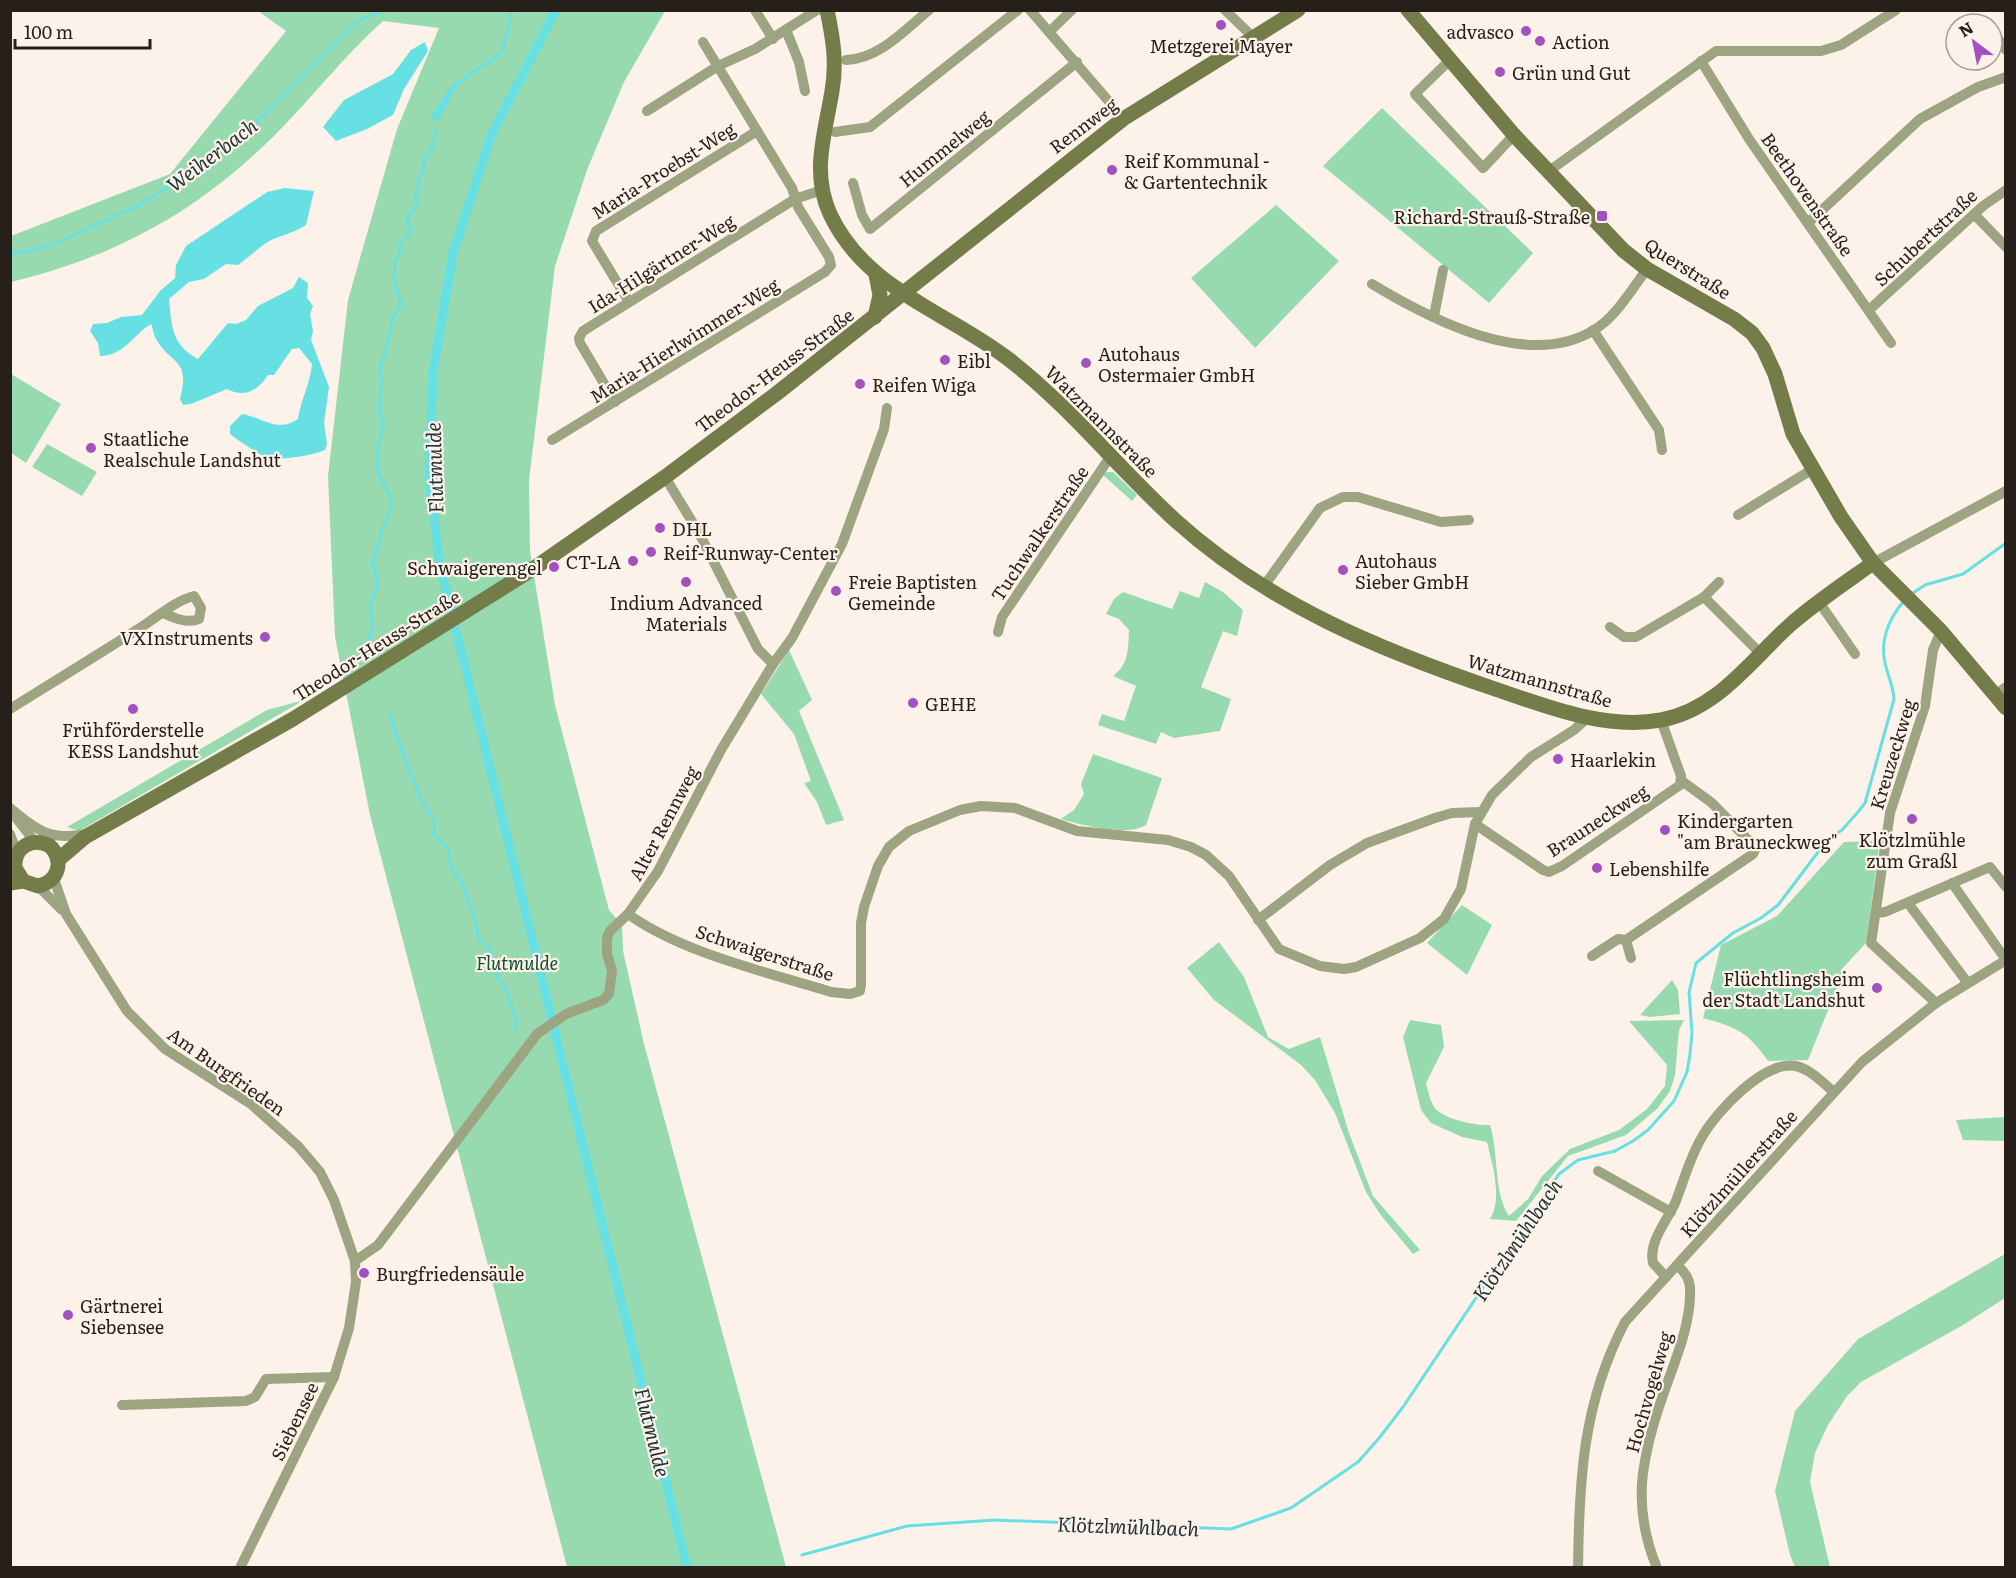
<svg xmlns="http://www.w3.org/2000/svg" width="2016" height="1578" font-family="Literata,serif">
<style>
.green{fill:#98dab0}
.water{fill:#67e0e4}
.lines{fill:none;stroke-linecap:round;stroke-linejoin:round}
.stream{stroke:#67e0e4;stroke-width:3}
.canal{stroke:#67e0e4;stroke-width:9}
.street{stroke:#9da481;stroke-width:10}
.secondary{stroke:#747d49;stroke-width:15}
.poi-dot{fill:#a351c1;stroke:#fdf2e9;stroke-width:2}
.labels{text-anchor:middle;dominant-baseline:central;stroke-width:4.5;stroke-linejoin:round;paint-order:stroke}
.poi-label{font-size:18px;fill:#261f1a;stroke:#fdf2e9;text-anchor:start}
.street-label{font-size:18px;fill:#261f1a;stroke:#fdf2e9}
.park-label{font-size:18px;font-style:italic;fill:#104f2f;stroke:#fdf2e9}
.water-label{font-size:20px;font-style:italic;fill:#1e3434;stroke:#fdf2e9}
</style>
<rect width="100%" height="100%" fill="#fdf2e9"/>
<g class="green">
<path d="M258,11H665L624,82L587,170L555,266L529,480L530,551L555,705L609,910L622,925L623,951L644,1044L786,1567H567L370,815L335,637L328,476L348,300L397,129L439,28L383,21C343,57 311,99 273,137C195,213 117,256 11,282V236L170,174L286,31Z"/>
<polygon points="1382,108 1533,253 1489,303 1323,166"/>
<polygon points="1276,205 1339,261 1255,348 1191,278"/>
<polygon points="11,374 61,404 26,463 11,453"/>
<polygon points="47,444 97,472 82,496 32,467"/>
<polygon points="1107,472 1113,472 1137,495 1132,501 1103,475"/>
<path d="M1205,582L1223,592L1243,610L1237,636L1223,631L1201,687L1231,699L1220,731L1174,738L1161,732L1156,744L1098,725L1102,714L1124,721L1136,686L1113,676C1129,664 1128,649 1129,630L1119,619L1106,614L1114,599L1123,592L1172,609L1180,591L1199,598Z"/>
<polygon points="789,650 812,700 799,711 844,820 826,825 817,802 804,783 811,781 794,734 761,694"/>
<polygon points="304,700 79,831 67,827 267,710"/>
<path d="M1093,754L1162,778L1146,825C1128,837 1081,825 1061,819L1074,810L1084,794L1081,784Z"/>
<path d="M1880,841L1866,943L1840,971L1843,973L1808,1060L1768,1061C1748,1032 1736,1027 1703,1018L1721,945L1777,916L1844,842Z"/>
<polygon points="1462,905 1492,925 1467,975 1427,943"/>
<polygon points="1219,942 1244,977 1268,1037 1289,1049 1320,1037 1349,1133 1373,1196 1420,1250 1413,1254 1380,1214 1366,1192 1335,1113 1315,1080 1301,1065 1214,1000 1187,968"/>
<polygon points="1672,980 1678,990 1680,1014 1650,1017 1640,1015"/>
<path d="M1410,1020L1441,1025L1444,1047L1426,1083C1428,1091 1430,1100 1434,1107C1442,1119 1476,1126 1490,1125C1499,1153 1493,1192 1509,1216L1528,1199L1542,1176L1570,1149L1619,1130L1647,1109L1665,1086L1667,1065L1629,1021L1684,1020L1679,1030L1675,1075L1670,1091L1657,1109L1626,1135L1568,1156L1516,1221L1490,1219C1503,1198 1492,1164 1487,1142L1462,1137L1431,1123L1421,1110L1403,1037Z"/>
<polygon points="2005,1117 2005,1141 1963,1140 1956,1120"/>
<polygon points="2005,1254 2005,1298 1963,1325 1861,1382 1847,1396 1828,1425 1815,1453 1810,1482 1830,1567 1795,1567 1790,1555 1775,1491 1795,1411 1858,1339"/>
</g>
<g class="water">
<polygon points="425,42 428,51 404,89 393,115 367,129 336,141 323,127 344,100 393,74 411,50"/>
<polygon points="456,84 457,87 440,118 434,121 431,116 451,86"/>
<path d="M285,188L314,191L306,225C293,234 279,235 266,243C256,250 248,258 238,265L226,264L204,279L189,282L169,299C172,327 171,344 198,359L228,323L236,324L246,320L258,306L293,288L299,277L308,283L307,298L313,306L310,314L313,331L311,340L329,387L324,423L327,444L325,450C315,455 280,461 268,458C257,454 245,444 235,438L230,434V426L242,414C265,418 277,433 298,419C301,399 310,384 312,364L299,348L292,349L274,375H268C258,391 244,398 227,389L191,404L183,405L180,399C191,356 170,366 155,337C153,333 153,328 151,324C133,335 124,356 100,356L98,343L90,331L93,324L107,323L121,317L142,315L160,291L175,278L176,265L186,246L267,192Z"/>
</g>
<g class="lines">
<g class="stream">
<path d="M455,85L501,53C506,45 508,23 512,10"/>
<polyline points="10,255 50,246 137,206 193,173 265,114 358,21 383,10"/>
<polyline points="1910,595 1925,585 1963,574 2006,543"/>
<path d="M369,640L373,627L370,605L378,584L373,563L382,529L390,511L391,498L378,473V447L384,425C374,405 382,399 382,381C382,376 380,371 380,366C392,346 386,321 401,305L394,280L395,260L399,257L400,244C409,232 414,235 407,220C410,212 416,209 418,202L415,195L420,183L418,179L425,168L423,163L434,144L435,131"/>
<path d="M389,714L420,798L435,821L434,835L448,849L453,871L461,881L473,911L479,939L490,949L496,978L506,987C507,1003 516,1011 516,1027"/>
<path d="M802,1555L907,1526L995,1520L1231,1529L1291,1508L1358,1462L1380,1437L1403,1407L1559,1174L1578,1160L1615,1151L1633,1141L1648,1130L1674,1101L1687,1072L1690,1054L1692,1033L1689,992L1696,963L1733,933L1761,918L1778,905L1828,839L1842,830L1858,812L1865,803L1894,699C1893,685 1888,676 1885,663C1880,640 1889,619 1903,602"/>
</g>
<polyline class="canal" points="556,10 491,136 453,253 433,371 429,481 440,565 687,1568"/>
<g class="street">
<polyline points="755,10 773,39"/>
<polyline points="1030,10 1112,105"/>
<polyline points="1225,10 1253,37"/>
<polyline points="786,30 799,62 805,91"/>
<polyline points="1049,32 1072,10"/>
<polyline points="1996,36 2006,50"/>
<path d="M846,60C879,59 905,30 929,10"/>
<polyline points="1450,60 1415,94 1483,168 1514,135"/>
<polyline points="1701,61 1749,139 1891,343"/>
<polyline points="647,111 718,66 755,49 817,10"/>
<polyline points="835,132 870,127 1018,10"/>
<polyline points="1549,171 1716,51 1821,51 1841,45 1896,10"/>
<polyline points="853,183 862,215 870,229 1077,62"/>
<polyline points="1974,214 2006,247"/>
<polyline points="1808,223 1920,119 1978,87 2006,77"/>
<path d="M1372,284C1430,319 1528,371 1594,330C1616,317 1632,289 1647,269"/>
<polyline points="629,302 592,241 596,231 757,131"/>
<polyline points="1869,310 1983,206 2006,190"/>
<polyline points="1434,316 1443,270"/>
<polyline points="1593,330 1659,430 1662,450"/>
<polyline points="615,402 580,343 579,338 583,331 795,199 822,190"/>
<polyline points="552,440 825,272 831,265 829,257 798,207 792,188 703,42"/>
<polyline points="665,477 699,533 758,649 773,664"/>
<polyline points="1738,515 1813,469"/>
<polyline points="1873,563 2006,491"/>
<polyline points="1264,586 1320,508 1343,497 1358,497 1441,522 1469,520"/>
<polyline points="1704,597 1760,653"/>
<polyline points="1819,602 1855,654"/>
<polyline points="1610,627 1624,637 1636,637 1704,597 1719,582"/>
<polyline points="998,632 1002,617 1112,454"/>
<polyline points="1995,695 2006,687"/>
<path d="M10,709C55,681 99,654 143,626C158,616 177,600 194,596L201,608L199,619C188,624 174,618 163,613"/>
<path d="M10,808C38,831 50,841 87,834"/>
<polyline points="13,814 35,842"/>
<polyline points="1475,824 1543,870 1549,872 1562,866 1680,785 1681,776 1661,720"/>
<polyline points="10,834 17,853"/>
<polyline points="55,875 55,882 66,914 127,1011 165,1049 251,1104 298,1146 320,1172 334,1200 355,1261 356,1282 349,1328 334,1377 240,1568"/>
<polyline points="1952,883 2006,960"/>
<polyline points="38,886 62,910"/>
<polyline points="1908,903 1967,982"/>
<polyline points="1876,913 1885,912 1990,867 2006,887"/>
<path d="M628,914C682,953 767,972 831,992L850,994L860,991L861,985V923L864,907L878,866L889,847L909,831L960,810L981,806L1015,808L1077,831L1168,840L1191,847L1206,855L1229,876L1279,949L1320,966L1344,969L1356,967L1420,938L1444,919L1461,889L1475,824L1492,795L1531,757L1574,730L1587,718"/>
<polyline points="1258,920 1330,865 1367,843 1435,818 1452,813 1480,812"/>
<polyline points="1626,940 1753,854 1756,848 1712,803 1682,781"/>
<polyline points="1592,956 1618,939 1626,940 1631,958"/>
<polyline points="1936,1003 1871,943 1890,813 1925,706 1933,650 1941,631"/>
<polyline points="1598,1171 1671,1212"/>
<polyline points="355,1261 378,1245 537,1034 566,1014 603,1000 609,994 612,971 607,954 607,938 610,931 628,914 658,871 721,750 773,664 792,638 842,544 884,429 887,408"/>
<path d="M1666,1277L1653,1263C1648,1241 1668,1220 1676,1201C1684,1180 1690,1157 1702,1137C1716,1112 1764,1060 1796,1066C1810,1069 1823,1083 1834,1092"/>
<polyline points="122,1405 246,1401 255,1397 266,1379 334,1377"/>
<path d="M1578,1568C1579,1479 1583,1402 1625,1322L1862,1062L1936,1003L2006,960"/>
<path d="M1657,1568C1645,1539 1639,1505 1643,1473C1646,1451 1652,1428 1659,1407C1671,1369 1692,1327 1690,1287C1689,1277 1684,1271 1677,1265"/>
</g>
<g class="secondary">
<path d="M827,10C833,38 837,63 832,91C825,134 811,172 830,214C866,291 949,312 1011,361C1072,409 1119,469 1176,521C1268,604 1380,650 1495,689C1548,707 1605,730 1661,720C1717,710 1750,661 1790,625C1816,602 1845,583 1873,563"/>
<polyline points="1408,10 1514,135 1623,250 1647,269 1734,319 1752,333 1763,348 1775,374 1793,434 1841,517 1873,563 1941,631 2006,708"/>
<polyline points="875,317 880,295 876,275"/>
<polyline points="58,860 85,837 293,719 533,569 665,477 776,394 1123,119 1298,10"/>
<path d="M10,883L23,881L38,886C58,882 65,861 50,846C32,836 13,848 15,868L23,881"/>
</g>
</g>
<g class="poi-dot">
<circle cx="1221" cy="25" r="6"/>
<circle cx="1526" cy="31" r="6"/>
<circle cx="1540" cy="41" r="6"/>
<circle cx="1500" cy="72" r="6"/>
<circle cx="1112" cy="170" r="6"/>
<rect x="1596" y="210" width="12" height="12" rx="3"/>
<circle cx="945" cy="360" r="6"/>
<circle cx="1086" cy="363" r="6"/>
<circle cx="860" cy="384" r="6"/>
<circle cx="91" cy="448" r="6"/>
<circle cx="660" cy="528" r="6"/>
<circle cx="651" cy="552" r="6"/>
<circle cx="633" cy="561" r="6"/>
<circle cx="554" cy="567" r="6"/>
<circle cx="1343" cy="570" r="6"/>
<circle cx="686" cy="582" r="6"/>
<circle cx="836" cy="591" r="6"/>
<circle cx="265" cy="637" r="6"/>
<circle cx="913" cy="703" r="6"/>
<circle cx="133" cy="709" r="6"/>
<circle cx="1558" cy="759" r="6"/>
<circle cx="1912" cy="819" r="6"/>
<circle cx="1665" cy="830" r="6"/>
<circle cx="1597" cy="868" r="6"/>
<circle cx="1877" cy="988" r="6"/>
<circle cx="364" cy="1273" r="6"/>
<circle cx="68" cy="1315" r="6"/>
</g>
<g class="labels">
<g class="poi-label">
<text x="1514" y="31" text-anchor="end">advasco</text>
<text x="1552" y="41">Action</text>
<text x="1221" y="45" text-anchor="middle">Metzgerei Mayer</text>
<text x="1512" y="72">Grün und Gut</text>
<text x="1124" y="160">Reif Kommunal -<tspan x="1124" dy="21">&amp; Gartentechnik</tspan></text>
<text x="1590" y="216" text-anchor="end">Richard-Strauß-Straße</text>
<text x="1098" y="353">Autohaus<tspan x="1098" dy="21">Ostermaier GmbH</tspan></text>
<text x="957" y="360">Eibl</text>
<text x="872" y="384">Reifen Wiga</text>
<text x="103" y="438">Staatliche<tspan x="103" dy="21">Realschule Landshut</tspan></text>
<text x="672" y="528">DHL</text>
<text x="663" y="552">Reif-Runway-Center</text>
<text x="1355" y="560">Autohaus<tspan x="1355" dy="21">Sieber GmbH</tspan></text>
<text x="621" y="561" text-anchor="end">CT-LA</text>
<text x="542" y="567" text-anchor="end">Schwaigerengel</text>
<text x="848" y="581">Freie Baptisten<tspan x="848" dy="21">Gemeinde</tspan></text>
<text x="686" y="602" text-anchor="middle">Indium Advanced<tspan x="686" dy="21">Materials</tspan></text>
<text x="253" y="637" text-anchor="end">VXInstruments</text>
<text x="925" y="703">GEHE</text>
<text x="133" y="729" text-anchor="middle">Frühförderstelle<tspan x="133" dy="21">KESS Landshut</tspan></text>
<text x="1570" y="759">Haarlekin</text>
<text x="1677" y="820">Kindergarten<tspan x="1677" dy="21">"am Brauneckweg"</tspan></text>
<text x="1912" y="839" text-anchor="middle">Klötzlmühle<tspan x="1912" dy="21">zum Graßl</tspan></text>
<text x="1609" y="868">Lebenshilfe</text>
<text x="1865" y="978" text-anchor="end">Flüchtlingsheim<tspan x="1865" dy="21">der Stadt Landshut</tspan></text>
<text x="376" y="1273">Burgfriedensäule</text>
<text x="80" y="1305">Gärtnerei<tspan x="80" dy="21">Siebensee</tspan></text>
</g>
<g class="street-label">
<text transform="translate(1083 125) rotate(-37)">Rennweg</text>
<text transform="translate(944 148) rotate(-39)">Hummelweg</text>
<text transform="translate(663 170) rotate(-32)">Maria-Proebst-Weg</text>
<text transform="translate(1808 194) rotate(55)">Beethovenstraße</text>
<text transform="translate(1925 237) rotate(-43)">Schubertstraße</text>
<text transform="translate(661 263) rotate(-32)">Ida-Hilgärtner-Weg</text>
<text transform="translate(1688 268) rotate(32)">Querstraße</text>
<text transform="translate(684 340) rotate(-32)">Maria-Hierlwimmer-Weg</text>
<text transform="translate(774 370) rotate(-37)">Theodor-Heuss-Straße</text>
<text transform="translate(1102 421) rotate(45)">Watzmannstraße</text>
<text transform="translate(1039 533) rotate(-56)">Tuchwalkerstraße</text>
<text transform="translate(376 645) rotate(-32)">Theodor-Heuss-Straße</text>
<text transform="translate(1540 680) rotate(16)">Watzmannstraße</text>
<text transform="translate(1892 754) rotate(-73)">Kreuzeckweg</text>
<text transform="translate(1597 820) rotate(-33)">Brauneckweg</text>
<text transform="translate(663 823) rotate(-62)">Alter Rennweg</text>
<text transform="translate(765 952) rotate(18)">Schwaigerstraße</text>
<text transform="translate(227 1071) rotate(35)">Am Burgfrieden</text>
<text transform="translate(1738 1173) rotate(-48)">Klötzlmüllerstraße</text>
<text transform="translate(1648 1392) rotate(-74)">Hochvogelweg</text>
<text transform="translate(294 1421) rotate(-64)">Siebensee</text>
</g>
<g class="park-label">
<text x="517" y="962">Flutmulde</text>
</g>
<g class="water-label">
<text transform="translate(211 154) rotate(-37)">Weiherbach</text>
<text transform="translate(433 468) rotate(-92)">Flutmulde</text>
<text transform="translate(1516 1239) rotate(-56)">Klötzlmühlbach</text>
<text transform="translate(654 1432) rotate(76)">Flutmulde</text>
<text transform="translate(1128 1525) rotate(2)">Klötzlmühlbach</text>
</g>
</g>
<rect width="2016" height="1578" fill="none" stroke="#261f1a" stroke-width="24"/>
<g transform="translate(1974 42) rotate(328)"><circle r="28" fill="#fdf2e9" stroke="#a79e96" stroke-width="1.5"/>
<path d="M0-4.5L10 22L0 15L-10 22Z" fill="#a351c1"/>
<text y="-9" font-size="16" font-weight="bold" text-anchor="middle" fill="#261f1a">N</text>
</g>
<path d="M15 39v9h135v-9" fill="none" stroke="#261f1a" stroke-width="3"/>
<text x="24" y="39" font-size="18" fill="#261f1a" stroke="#fdf2e9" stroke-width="4.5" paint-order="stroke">100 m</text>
</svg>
